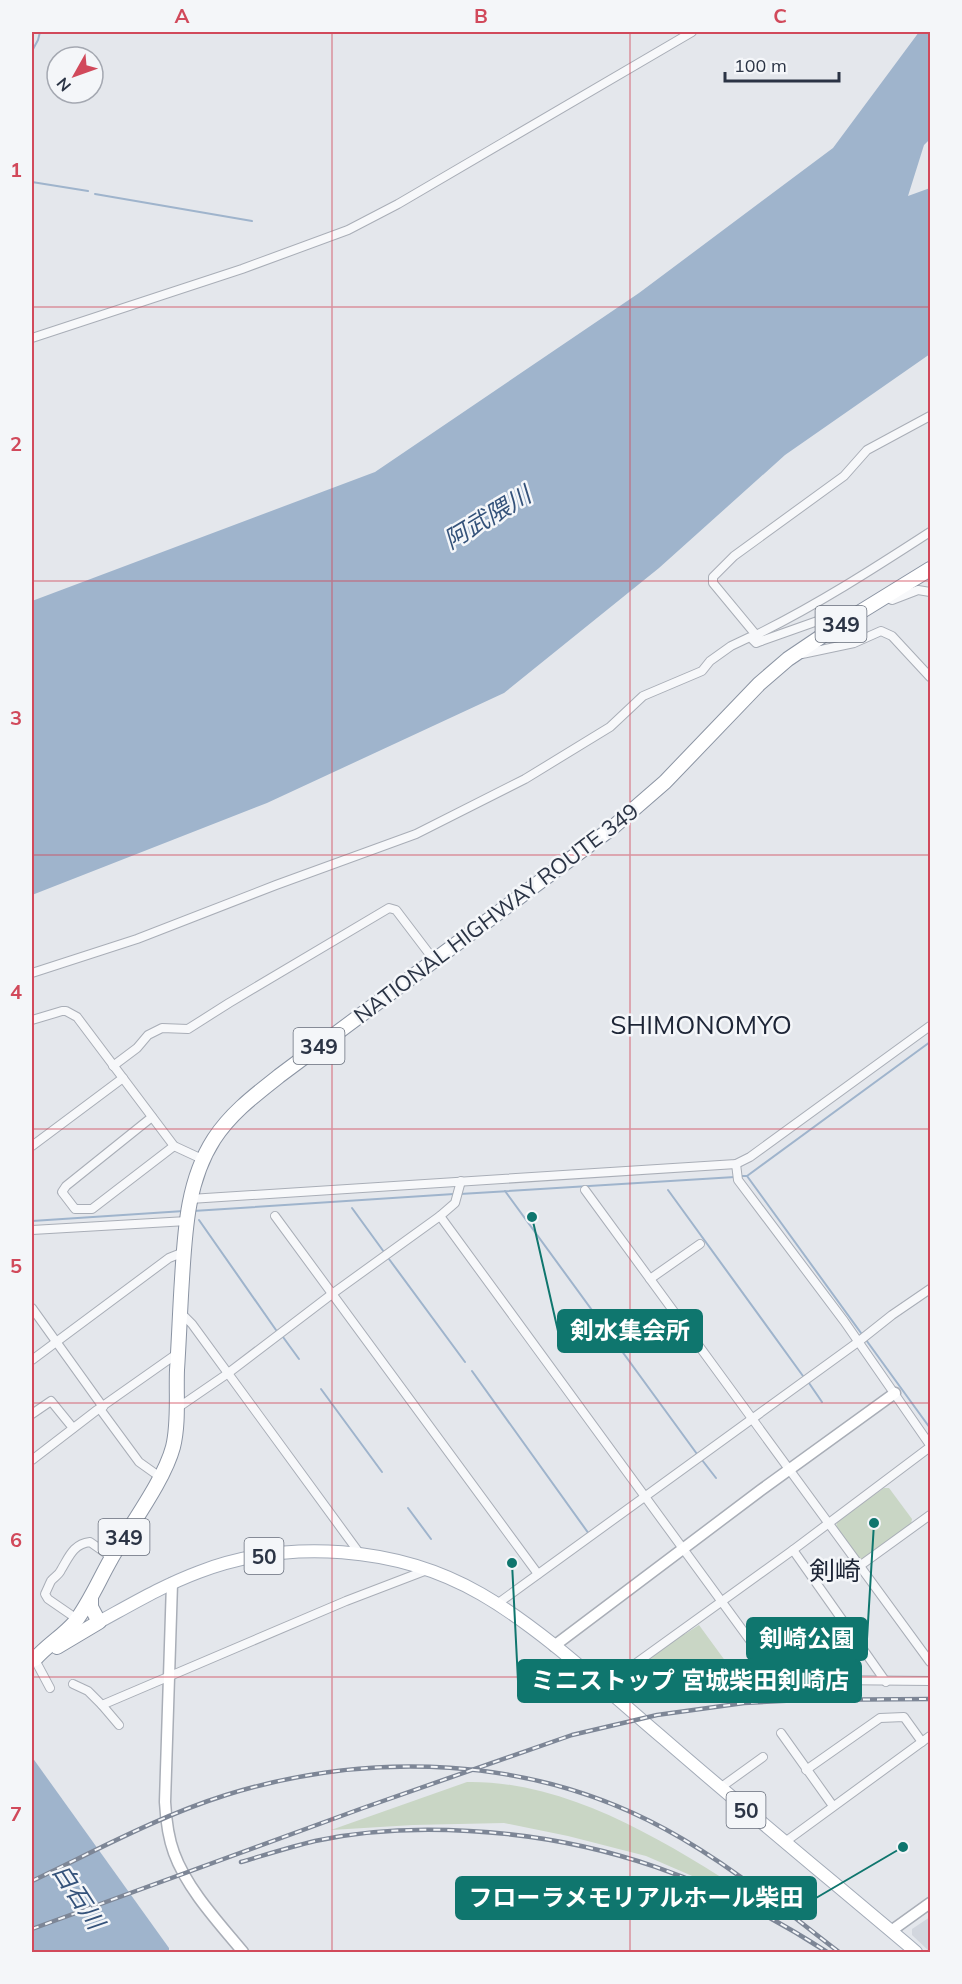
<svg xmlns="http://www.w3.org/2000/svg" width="962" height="1984" font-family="Mulish,'Noto Sans JP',sans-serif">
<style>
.built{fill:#d2d6de}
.green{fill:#c9d6c5}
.water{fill:#9fb4cc}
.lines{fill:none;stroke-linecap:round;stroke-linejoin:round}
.stream{stroke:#9fb4cc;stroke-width:2}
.street-casing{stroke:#a9aeb7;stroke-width:10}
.secondary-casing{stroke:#a9aeb7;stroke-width:13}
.primary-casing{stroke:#a3abb8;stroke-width:14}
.highway-casing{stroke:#8b94a3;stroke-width:16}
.street{stroke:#f7f8fa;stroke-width:8}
.secondary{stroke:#fff;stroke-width:10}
.primary{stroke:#fff;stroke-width:12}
.highway{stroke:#fff;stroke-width:14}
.rail-casing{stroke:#7d8696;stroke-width:4.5}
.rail{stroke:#f4f6f9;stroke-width:2;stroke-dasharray:7;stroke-linecap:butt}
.grid{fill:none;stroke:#d1495b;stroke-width:1.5;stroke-opacity:0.55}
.labels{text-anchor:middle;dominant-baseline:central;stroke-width:5;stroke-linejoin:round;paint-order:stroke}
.shield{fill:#f4f6f9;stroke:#676e7b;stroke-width:1.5}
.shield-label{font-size:21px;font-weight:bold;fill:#2b3445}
.street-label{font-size:22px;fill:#2b3445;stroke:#f4f6f9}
.water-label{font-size:24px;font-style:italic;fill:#34527a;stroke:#f4f6f9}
.quarter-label{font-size:26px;fill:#1d2536;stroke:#f4f6f9}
.leader{fill:none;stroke:#0f766e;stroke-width:2}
.callout-dot{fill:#0f766e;stroke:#f4f6f9;stroke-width:2}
.callout{fill:#0f766e;stroke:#0f766e;stroke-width:2}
.callout-label{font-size:24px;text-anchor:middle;font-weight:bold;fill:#fff}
.neatline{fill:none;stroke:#d1495b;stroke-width:2}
.grid-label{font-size:20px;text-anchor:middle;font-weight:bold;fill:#d1495b}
</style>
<rect width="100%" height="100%" fill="#e4e7ec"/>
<polygon class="built" points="930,1917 930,1952 912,1935 912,1929"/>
<g class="green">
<polygon points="884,1488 889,1488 912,1519 911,1524 866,1560 859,1559 836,1529 837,1521"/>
<path d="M699,1625L737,1677C722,1687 692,1705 675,1692C665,1684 656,1670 647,1660L683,1633L685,1634Z"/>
<path d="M467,1782C575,1780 680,1851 768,1907L750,1901L646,1856L568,1836L504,1823L413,1825L331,1830Z"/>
</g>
<g class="water">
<polygon points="919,32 930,32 930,139 924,145 908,196 930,188 930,354 785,455 659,568 504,693 267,803 32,895 32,601 375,472 639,293 833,148"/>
<polygon points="32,1757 169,1948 169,1952 32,1952"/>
</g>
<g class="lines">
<g class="stream">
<polyline points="32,51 38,40 40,32"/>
<polyline points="32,182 88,191"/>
<polyline points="95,194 252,221"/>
<polyline points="741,1176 747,1176 930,1042"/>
<polyline points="747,1176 930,1428"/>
<polyline points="668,1190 803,1376"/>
<polyline points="505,1191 697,1454"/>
<polyline points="460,1194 735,1177"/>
<polyline points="352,1208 384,1252"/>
<polyline points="193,1211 454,1194"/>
<polyline points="199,1220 276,1330"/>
<polyline points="32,1221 184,1211"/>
<polyline points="389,1259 465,1362"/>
<polyline points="283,1337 299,1359"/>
<polyline points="472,1371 589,1534"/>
<polyline points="809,1383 822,1402"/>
<polyline points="321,1389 382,1472"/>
<polyline points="702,1460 716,1478"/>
<polyline points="408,1508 431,1539"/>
</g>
<defs>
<g id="street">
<polyline points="32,338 242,269 348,230 398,204 692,32"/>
<polyline points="886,597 892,600 918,590 930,592"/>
<polyline points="851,614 826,618 761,641 713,583 713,577 734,556 844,476 867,450 930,416"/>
<path d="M756,635C817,605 873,569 930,532"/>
<polyline points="802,654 854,643 881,631 892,636 930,677"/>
<polyline points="32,973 137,939 276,885 416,834 525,779 610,727 643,696 702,671 710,661 731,646 750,637 756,643 761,641"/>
<polyline points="32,1020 62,1011 66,1011 77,1017 174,1146 202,1159"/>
<polyline points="113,1066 137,1048 148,1035 162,1028 188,1029 229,1003 389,908 396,910 434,960"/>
<polyline points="152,1117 66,1186 62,1192 75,1209 92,1209 174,1146"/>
<polyline points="32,1146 123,1078"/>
<polyline points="736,1164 738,1180 844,1321 930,1445"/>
<polyline points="585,1190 930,1662"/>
<polyline points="190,1199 736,1164 750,1157 930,1026"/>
<polyline points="275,1216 538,1574"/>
<polyline points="440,1216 776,1676 830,1680 930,1681"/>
<polyline points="32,1230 187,1221"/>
<polyline points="650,1279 700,1244"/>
<polyline points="32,1308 103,1407"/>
<polyline points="180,1312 192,1324 360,1554"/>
<polyline points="32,1360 169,1258 184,1252"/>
<polyline points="100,1409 139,1462 160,1477"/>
<polyline points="176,1409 227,1374 332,1294 440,1216 455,1203 461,1181"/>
<polyline points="32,1414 51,1401 73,1428"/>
<polyline points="32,1460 97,1410 178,1353"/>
<polyline points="793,1550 886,1682"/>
<polyline points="861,1565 930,1515"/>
<polyline points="497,1604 858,1342 892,1315 930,1289"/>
<path d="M77,1619L48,1599L45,1594C47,1590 49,1585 51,1581C54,1577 59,1575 61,1570C69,1557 73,1544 90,1542L107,1554L110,1560"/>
<polyline points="34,1658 50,1688"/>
<polyline points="776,1676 845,1623"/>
<polyline points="73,1684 88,1691 102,1705 346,1601 427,1570"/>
<polyline points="603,1687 793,1550 930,1447"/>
<polyline points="102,1705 119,1725"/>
<polyline points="781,1733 833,1806"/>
<polyline points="806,1770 880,1718 904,1717 922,1742"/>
<polyline points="720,1788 763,1757"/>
<polyline points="785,1842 930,1736"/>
</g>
<g id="secondary">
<path d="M172,1583L165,1802C166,1820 168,1837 174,1853C187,1889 219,1923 243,1952"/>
<polyline points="554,1646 761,1490 895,1393"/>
<polyline points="891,1931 930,1903"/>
</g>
<path id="primary" d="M99,1622C132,1604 164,1585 199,1572C288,1538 398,1546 481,1594C545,1631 607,1691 664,1739C747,1811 832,1881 916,1952"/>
<g id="highway">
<polyline points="57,1647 99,1622 91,1607 91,1598"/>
<path d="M35,1659C47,1645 63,1636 75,1622C90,1602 99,1580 111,1559C129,1527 164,1481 173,1447C179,1423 176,1395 177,1370C179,1340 180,1309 182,1279C185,1231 187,1181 214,1139C231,1113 255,1095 279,1076L612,828L665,782L759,684L788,659L831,630L930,569"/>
</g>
</defs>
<use href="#street" class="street-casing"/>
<use href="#secondary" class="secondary-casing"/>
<use href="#primary" class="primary-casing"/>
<use href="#highway" class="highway-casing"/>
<use href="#street" class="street"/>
<use href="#secondary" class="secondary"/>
<use href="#primary" class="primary"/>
<use href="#highway" class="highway"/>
<defs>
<g id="rail">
<path d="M241,1862C265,1855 290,1847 315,1841C366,1830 418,1828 469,1831C602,1838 716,1880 827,1952"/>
<path d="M32,1881C95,1851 159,1816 226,1795C371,1750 531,1756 665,1829C728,1863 783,1909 839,1952"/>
<polyline points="32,1929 363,1808 572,1735 657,1715 744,1703 801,1700 930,1699"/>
</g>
</defs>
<use href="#rail" class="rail-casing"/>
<use href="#rail" class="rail"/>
</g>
<path class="grid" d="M332,32V1952M630,32V1952M32,307H930M32,581H930M32,855H930M32,1129H930M32,1403H930M32,1677H930"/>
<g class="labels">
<g class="shield">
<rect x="815.5" y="606" width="51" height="36" rx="4.5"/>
<rect x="293.5" y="1028" width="51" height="36" rx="4.5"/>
<rect x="98.5" y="1519" width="51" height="36" rx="4.5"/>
<rect x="244.5" y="1538" width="39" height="36" rx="4.5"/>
<rect x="726.5" y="1792" width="39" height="36" rx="4.5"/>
</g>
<g class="shield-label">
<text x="841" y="624">349</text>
<text x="319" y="1046">349</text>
<text x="124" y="1537">349</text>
<text x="264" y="1556">50</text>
<text x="746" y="1810">50</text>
</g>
<g class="street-label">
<text transform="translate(496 913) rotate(-37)">NATIONAL HIGHWAY ROUTE 349</text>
</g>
<g class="water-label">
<text transform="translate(487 517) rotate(-31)">阿武隈川</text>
<text transform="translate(79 1896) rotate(57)">白石川</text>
</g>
<g class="quarter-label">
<text x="701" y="1024">SHIMONOMYO</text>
<text x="835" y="1570">剣崎</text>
</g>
</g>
<path class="leader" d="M532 1217L558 1331M874 1523L867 1639M512 1563L518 1681M903 1847L816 1898"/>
<g class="callout-dot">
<circle cx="532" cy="1217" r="6"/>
<circle cx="874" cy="1523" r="6"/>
<circle cx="512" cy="1563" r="6"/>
<circle cx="903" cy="1847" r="6"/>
</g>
<g class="callout">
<rect x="558" y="1310" width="144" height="42" rx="6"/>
<rect x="747" y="1618" width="120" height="42" rx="6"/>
<rect x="518" y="1660" width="343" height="42" rx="6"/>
<rect x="456" y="1877" width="360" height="42" rx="6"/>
</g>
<g class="callout-label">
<text x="630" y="1339">剣水集会所</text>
<text x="807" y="1647">剣崎公園</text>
<text x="690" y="1689">ミニストップ 宮城柴田剣崎店</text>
<text x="636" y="1906">フローラメモリアルホール柴田</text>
</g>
<rect width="962" height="1984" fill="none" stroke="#f4f6f9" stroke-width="66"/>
<g transform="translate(75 75) rotate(230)"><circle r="28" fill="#f4f6f9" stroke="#a4a8b1" stroke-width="1.5"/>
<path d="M0-4.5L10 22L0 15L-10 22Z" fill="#d1495b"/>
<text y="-9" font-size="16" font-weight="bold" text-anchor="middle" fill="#2b3445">N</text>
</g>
<path d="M725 72v9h114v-9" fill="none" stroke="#2b3445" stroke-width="3"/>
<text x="734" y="72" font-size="18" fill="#2b3445" stroke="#f4f6f9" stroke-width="4.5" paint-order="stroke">100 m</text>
<rect x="33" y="33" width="896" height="1918" class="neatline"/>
<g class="grid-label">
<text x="182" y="23">A</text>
<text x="481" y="23">B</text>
<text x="780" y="23">C</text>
<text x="16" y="177">1</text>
<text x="16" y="451">2</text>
<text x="16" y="725">3</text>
<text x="16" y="999">4</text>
<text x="16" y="1273">5</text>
<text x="16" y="1547">6</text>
<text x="16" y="1821">7</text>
</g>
</svg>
